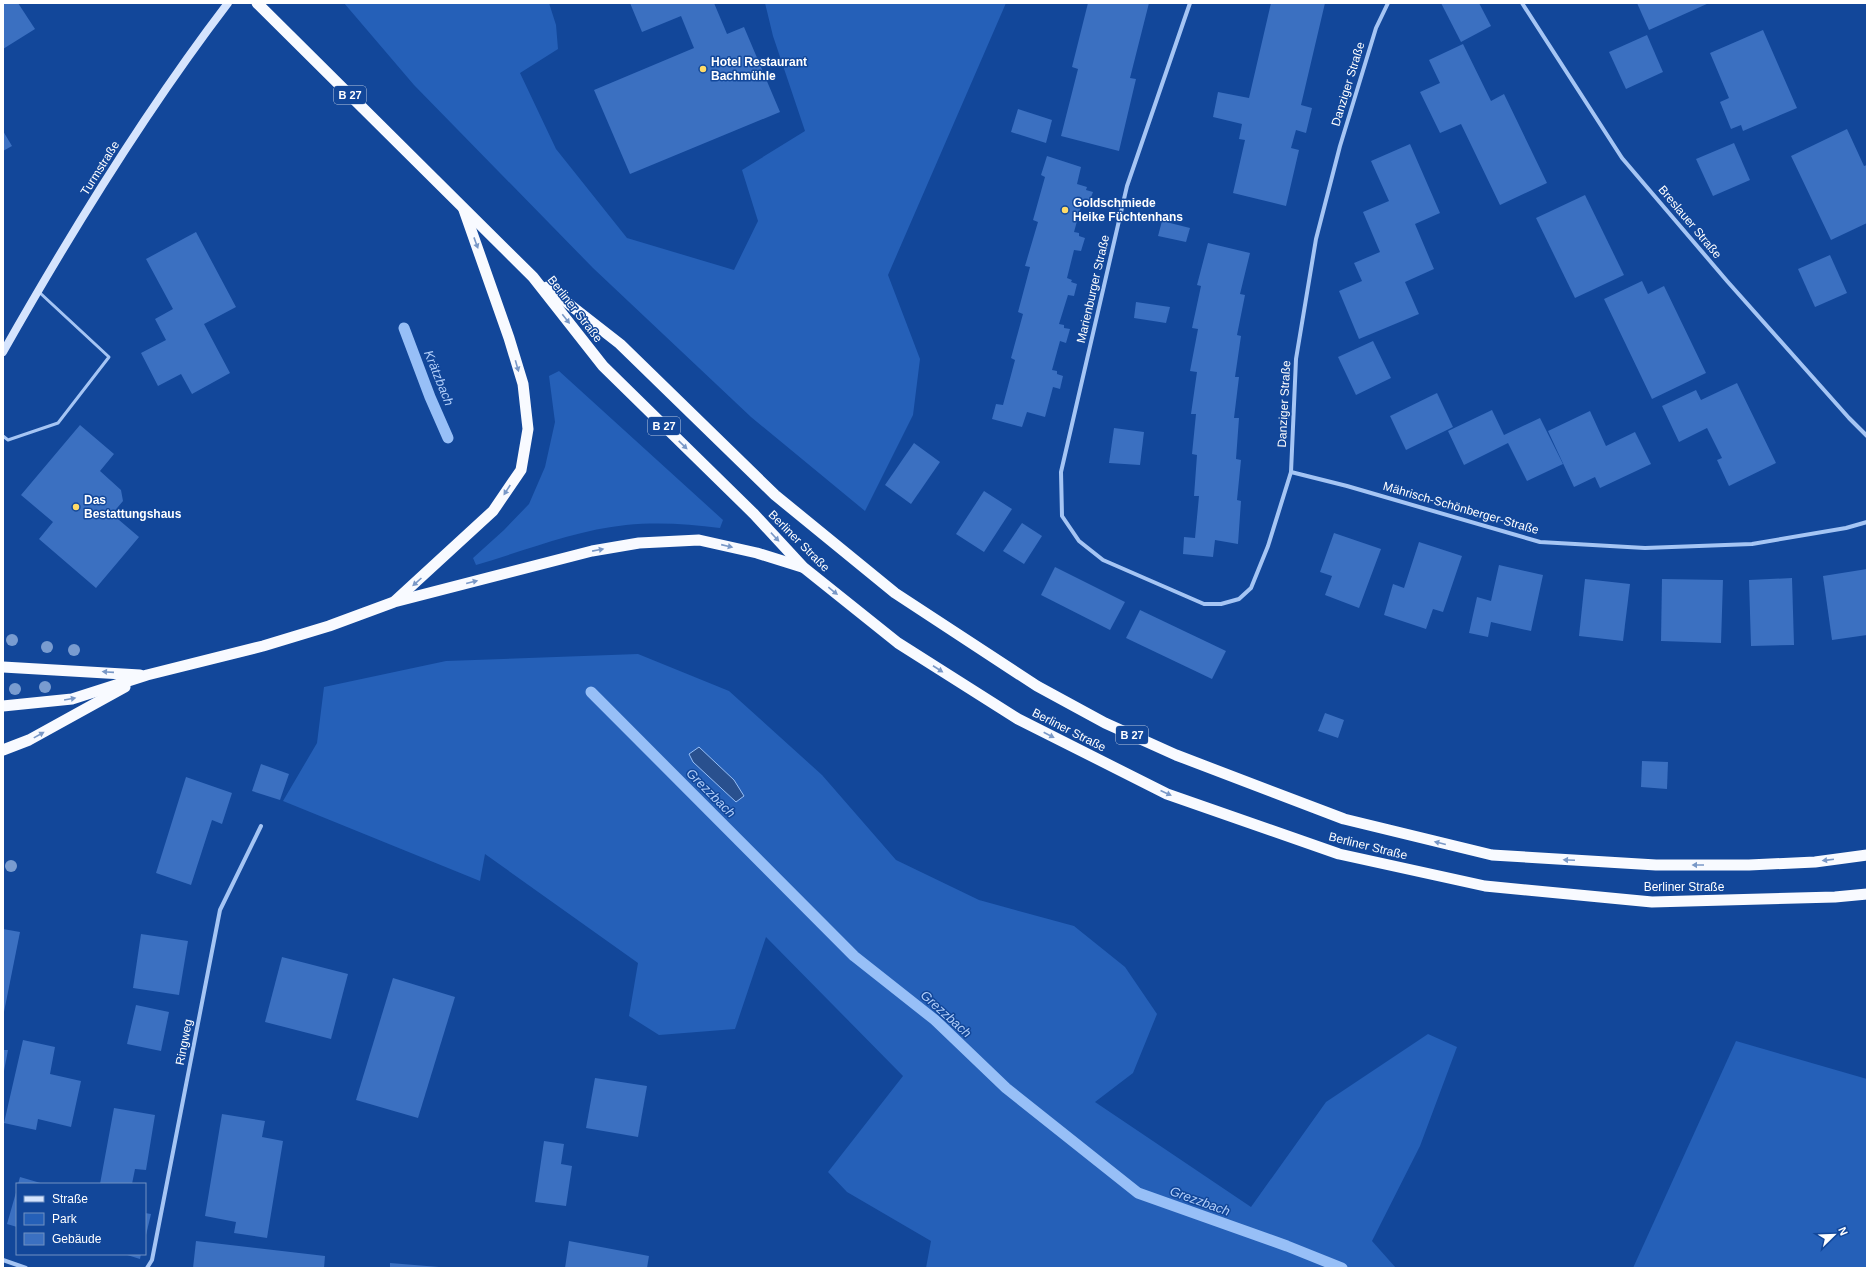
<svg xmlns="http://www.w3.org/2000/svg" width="1870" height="1271" font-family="Helvetica,sans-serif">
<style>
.green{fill:#2560b8}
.water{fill:#29508e;stroke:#97bff7}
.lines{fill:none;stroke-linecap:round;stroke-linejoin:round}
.stream{stroke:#97bff7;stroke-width:11}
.building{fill:#3b70c1}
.service{stroke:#a5c5f4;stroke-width:3}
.minor{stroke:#a5c5f4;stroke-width:4}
.secondary{stroke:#d5e4fd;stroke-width:8}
.trunk{stroke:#f8faff;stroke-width:11}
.tree{fill:#799cd0}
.oneway{fill:#7998c7}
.poi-dot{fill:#ffdb68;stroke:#12479a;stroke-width:1.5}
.labels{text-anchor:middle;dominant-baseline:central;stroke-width:3;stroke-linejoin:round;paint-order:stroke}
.shield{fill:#12479a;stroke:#b8c8e1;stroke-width:1}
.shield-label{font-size:11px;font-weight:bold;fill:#fff}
.poi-label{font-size:12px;font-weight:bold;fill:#fff;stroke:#12479a;text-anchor:start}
.street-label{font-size:12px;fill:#fff;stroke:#12479a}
.water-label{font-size:13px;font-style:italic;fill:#b2cffa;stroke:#12479a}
</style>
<rect width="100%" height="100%" fill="#12479a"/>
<g class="green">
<polygon points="344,3 549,3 556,25 558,49 520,73 556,149 627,238 734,270 758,221 742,170 805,131 773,36 765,3 1006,3 888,275 920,359 913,415 865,511 751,417 593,268 414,85"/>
<path d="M559,371L723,520L720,528C689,524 658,522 626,525C576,530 524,551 476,565L473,558L504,530L529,504L545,467L555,422L549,376Z"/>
<polygon points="638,654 729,691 822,775 896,860 979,900 1074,926 1125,967 1157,1014 1133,1073 1095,1102 1251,1207 1326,1102 1428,1034 1457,1047 1420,1146 1372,1241 1396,1268 926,1268 931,1241 847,1192 828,1172 903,1076 766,937 735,1029 659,1035 629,1016 638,963 485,854 480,881 283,801 317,743 324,687 446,661"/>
<polygon points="1736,1041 1867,1079 1867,1268 1633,1268"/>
</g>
<polygon class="water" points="699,747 734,780 744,796 736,802 693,762 689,754"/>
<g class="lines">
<g class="stream">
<polyline points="404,328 430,397 448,438"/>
<polyline points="591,692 854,956 935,1020 1006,1088 1138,1193 1287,1246 1342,1268"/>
</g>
</g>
<g class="building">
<polygon points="3,3 18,3 35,29 3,49"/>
<polygon points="630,3 714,3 727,34 744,27 780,112 630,174 594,90 694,48 681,16 642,32"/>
<polygon points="1088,3 1149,3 1130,78 1136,79 1119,151 1061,136 1078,69 1072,67"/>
<polygon points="1271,3 1325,3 1301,105 1312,108 1306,133 1296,130 1291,148 1299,150 1286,206 1233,193 1245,140 1239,139 1242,124 1213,117 1218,92 1249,98"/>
<polygon points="1441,3 1479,3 1491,26 1461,42"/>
<polygon points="1637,3 1709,3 1649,30"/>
<polygon points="1763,30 1797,108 1743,131 1741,125 1731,129 1720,102 1729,98 1710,53"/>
<polygon points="1647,35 1663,72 1626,89 1609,52"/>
<polygon points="1463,44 1491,101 1504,94 1547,183 1500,205 1461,124 1440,133 1420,92 1440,83 1429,60"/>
<polygon points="1018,109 1052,120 1046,143 1011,132"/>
<polygon points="1847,129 1864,166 1867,165 1867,223 1831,240 1791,156"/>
<polygon points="3,131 12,146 3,151"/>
<polygon points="1734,143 1750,180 1713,196 1696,159"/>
<polygon points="1410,144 1440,213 1415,224 1434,269 1405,282 1419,314 1359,339 1339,291 1362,281 1354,263 1380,252 1363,212 1389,201 1371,161"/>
<polygon points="1047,156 1081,167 1077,184 1087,187 1086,190 1093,192 1088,205 1082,203 1074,232 1079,233 1079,236 1085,238 1081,251 1074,250 1067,278 1072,280 1071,282 1077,284 1074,296 1068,295 1059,324 1064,325 1064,328 1070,329 1066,343 1060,341 1052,370 1057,371 1057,374 1063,376 1060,389 1053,387 1045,417 1027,412 1022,427 992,419 996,404 1003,405 1015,360 1011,358 1023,314 1018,312 1030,267 1025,266 1038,222 1033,220 1045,177 1041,175"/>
<polygon points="1585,195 1624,275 1575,298 1536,218"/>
<polygon points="1162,221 1190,228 1186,242 1158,236"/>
<polygon points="196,232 236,307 204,324 230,373 192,394 181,374 158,386 141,353 166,340 155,319 173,309 146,259"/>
<polygon points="1208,243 1250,253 1240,294 1245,295 1237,335 1241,336 1235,377 1239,377 1234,418 1239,418 1236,459 1241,460 1237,500 1241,501 1238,544 1215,540 1213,557 1183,554 1184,537 1195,538 1199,496 1194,496 1197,455 1192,454 1196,414 1191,414 1197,372 1190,371 1198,329 1192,328 1201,286 1197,285"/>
<polygon points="1830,255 1847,293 1815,307 1798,269"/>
<polygon points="1642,281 1648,294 1664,286 1706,373 1652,399 1604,299"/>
<polygon points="1136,302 1170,307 1166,323 1134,318"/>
<polygon points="1373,341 1391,378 1356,395 1338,357"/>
<polygon points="1737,383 1776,463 1729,486 1717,460 1722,458 1707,428 1679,442 1662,406 1696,390 1701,400"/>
<polygon points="1437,393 1453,427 1406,450 1390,416"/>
<polygon points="1492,410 1504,435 1540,418 1563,464 1527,481 1508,443 1464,465 1448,431"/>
<polygon points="1590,411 1606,446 1635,432 1651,464 1600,488 1595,477 1574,487 1548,431"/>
<polygon points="80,425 114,454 100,471 121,490 123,501 112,514 139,537 96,588 39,539 53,522 21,495"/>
<polygon points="1114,428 1144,432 1140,465 1109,463"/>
<polygon points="914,443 940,462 911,504 885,485"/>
<polygon points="984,491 1012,509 984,552 956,534"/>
<polygon points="1022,523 1042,536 1024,564 1003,551"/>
<polygon points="1334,533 1381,549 1359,608 1325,595 1332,576 1320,572"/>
<polygon points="1419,542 1462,556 1443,612 1433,609 1426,629 1384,615 1393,584 1404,588"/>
<polygon points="1499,565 1543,575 1531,631 1491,622 1488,637 1469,633 1477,597 1491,601"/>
<polygon points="1055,567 1125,602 1110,630 1041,595"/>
<polygon points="1867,569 1867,635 1832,640 1823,576"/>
<polygon points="1792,578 1794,645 1751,646 1749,580"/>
<polygon points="1585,579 1630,584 1623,641 1579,636"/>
<polygon points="1662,579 1723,580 1721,643 1661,641"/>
<polygon points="1140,610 1226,651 1212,679 1126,638"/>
<polygon points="1325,713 1344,720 1338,738 1318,731"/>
<polygon points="1642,761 1668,762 1667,789 1641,787"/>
<polygon points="261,764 289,774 280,800 252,791"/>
<polygon points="186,777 232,793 222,824 212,820 191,885 156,873"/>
<polygon points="3,929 20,932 4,1012 3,1012"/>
<polygon points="141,934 188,941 179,995 133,988"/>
<polygon points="282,957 348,974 331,1039 265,1022"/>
<polygon points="393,978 455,997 418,1118 356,1100"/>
<polygon points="136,1005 169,1012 161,1051 127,1044"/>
<polygon points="23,1040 55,1047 50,1074 81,1081 71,1127 38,1119 36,1130 4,1123"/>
<polygon points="3,1050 8,1050 4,1071 3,1071"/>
<polygon points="595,1078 647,1086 638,1137 586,1128"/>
<polygon points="114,1108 155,1115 146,1170 135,1169 132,1184 100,1184"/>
<polygon points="222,1114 265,1121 262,1137 283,1141 267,1238 234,1233 236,1222 205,1216"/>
<polygon points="544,1141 564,1144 561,1164 572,1166 566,1206 535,1202"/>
<polygon points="20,1177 44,1184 18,1184"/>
<polygon points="17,1189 17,1227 7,1224"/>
<polygon points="145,1213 151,1214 146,1235 145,1235"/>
<polygon points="196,1241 325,1256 324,1268 193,1268"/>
<polygon points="569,1241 649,1256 647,1268 565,1268"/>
<polygon points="124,1254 141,1254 140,1259"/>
<polygon points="390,1263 439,1267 439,1268 390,1268"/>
</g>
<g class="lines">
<polyline class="service" points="3,436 8,440 58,423 109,357 39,292"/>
<g class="minor">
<polyline points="1190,3 1127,186 1061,472 1062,516 1079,541 1103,560 1204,604 1221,604 1239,599 1251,588 1268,546 1291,472 1296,359 1316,239 1340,146 1376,28 1388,3"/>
<polyline points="1522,3 1622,158 1727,281 1849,418 1867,436"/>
<polyline points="1291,472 1347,486 1540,542 1645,548 1752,544 1846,528 1867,522"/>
<polyline points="3,1260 26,1268"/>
<polyline points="147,1268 152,1260 220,910 261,826"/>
</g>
<path class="secondary" d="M3,352C71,232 144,113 228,3"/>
<g class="trunk">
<polyline points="257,3 533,277 603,366 754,514 803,567 898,643 1018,719 1167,794 1339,854 1485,886 1652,902 1835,897 1867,894"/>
<polyline points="547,287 620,344 775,495 895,593 1037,686 1105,723 1176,755 1344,819 1492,855 1656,865 1749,865 1815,862 1867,855"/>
<polyline points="395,601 493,511 521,470 528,429 523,384 509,338 464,210"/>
<polyline points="3,667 140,675"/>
<polyline points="3,706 72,699 147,675 263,646 329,626 394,602 592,551 639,543 699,540 757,553 802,567"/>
<polyline points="3,750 29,740 125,687"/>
</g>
</g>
<g class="tree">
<circle cx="12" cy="640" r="6"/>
<circle cx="47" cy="647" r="6"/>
<circle cx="74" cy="650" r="6"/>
<circle cx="45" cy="687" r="6"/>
<circle cx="15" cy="689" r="6"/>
<circle cx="11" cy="866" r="6"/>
</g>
<defs><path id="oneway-solid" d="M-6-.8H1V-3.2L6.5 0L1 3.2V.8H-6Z"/></defs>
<g class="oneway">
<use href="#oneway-solid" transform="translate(476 243) rotate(70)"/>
<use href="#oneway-solid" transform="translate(566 319) rotate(52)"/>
<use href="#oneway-solid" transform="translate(517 366) rotate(74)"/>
<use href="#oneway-solid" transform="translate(683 445) rotate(44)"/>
<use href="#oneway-solid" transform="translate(507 490) rotate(123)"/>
<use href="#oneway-solid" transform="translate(775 537) rotate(47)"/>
<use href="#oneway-solid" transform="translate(727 546) rotate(13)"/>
<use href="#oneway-solid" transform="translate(598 550) rotate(-11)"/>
<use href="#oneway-solid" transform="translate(417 582) rotate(138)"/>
<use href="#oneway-solid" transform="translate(472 582) rotate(-14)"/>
<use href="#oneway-solid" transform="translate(833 591) rotate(39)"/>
<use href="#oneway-solid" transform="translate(938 669) rotate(33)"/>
<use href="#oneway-solid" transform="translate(108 672) rotate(-176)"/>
<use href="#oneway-solid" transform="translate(70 699) rotate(-10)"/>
<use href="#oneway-solid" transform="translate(39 735) rotate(-29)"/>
<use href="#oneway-solid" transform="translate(1049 735) rotate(27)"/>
<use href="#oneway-solid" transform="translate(1166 793) rotate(24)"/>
<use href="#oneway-solid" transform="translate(1440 843) rotate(-166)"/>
<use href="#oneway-solid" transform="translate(1569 860) rotate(-177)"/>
<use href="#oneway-solid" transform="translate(1828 860) rotate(173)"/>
<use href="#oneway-solid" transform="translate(1698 865) rotate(180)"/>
</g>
<g class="poi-dot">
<circle cx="703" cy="69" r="4"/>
<circle cx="1065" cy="210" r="4"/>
<circle cx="76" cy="507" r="4"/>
</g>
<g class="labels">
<g class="shield">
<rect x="334" y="86" width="32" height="18" rx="3"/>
<rect x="648" y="417" width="32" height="18" rx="3"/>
<rect x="1116" y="726" width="32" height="18" rx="3"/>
</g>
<g class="shield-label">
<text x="350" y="95">B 27</text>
<text x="664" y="426">B 27</text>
<text x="1132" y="735">B 27</text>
</g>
<g class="poi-label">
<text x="711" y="62">Hotel Restaurant<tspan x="711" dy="14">Bachmühle</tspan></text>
<text x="1073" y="203">Goldschmiede<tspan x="1073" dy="14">Heike Füchtenhans</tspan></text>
<text x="84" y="500">Das<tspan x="84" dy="14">Bestattungshaus</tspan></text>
</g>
<g class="street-label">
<text transform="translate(1348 84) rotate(-73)">Danziger Straße</text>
<text transform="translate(100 168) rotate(-58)">Turmstraße</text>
<text transform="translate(1690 222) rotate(50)">Breslauer Straße</text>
<text transform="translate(1093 289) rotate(-77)">Marienburger Straße</text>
<text transform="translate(575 309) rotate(52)">Berliner Straße</text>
<text transform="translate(1284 404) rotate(-87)">Danziger Straße</text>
<text transform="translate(1461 508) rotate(16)">Mährisch-Schönberger-Straße</text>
<text transform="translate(799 541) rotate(45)">Berliner Straße</text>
<text transform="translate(1069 730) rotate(27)">Berliner Straße</text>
<text transform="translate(1368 846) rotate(14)">Berliner Straße</text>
<text x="1684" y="887">Berliner Straße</text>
<text transform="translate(184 1042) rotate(-79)">Ringweg</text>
</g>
<g class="water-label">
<text transform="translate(439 378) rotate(68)">Krätzbach</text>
<text transform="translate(711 793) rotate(45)">Grezzbach</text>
<text transform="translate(946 1014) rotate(42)">Grezzbach</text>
<text transform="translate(1200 1201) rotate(20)">Grezzbach</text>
</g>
</g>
<rect width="1870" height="1271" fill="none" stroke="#ffffff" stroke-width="8"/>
<rect x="16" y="1183" width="130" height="72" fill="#12479a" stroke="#7191c2"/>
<rect x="24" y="1196" width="20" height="6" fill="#d5e4fd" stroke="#7191c2"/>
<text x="52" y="1203" font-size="12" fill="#ffffff">Straße</text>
<rect x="24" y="1213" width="20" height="12" fill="#2560b8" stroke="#7191c2"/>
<text x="52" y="1223" font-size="12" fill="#ffffff">Park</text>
<rect x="24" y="1233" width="20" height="12" fill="#3b70c1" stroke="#7191c2"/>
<text x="52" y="1243" font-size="12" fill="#ffffff">Gebäude</text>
<g transform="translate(1834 1235) rotate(67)" stroke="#12479a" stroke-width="3" paint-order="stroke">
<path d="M0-3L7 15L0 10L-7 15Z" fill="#ffffff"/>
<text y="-6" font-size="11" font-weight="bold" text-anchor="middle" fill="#ffffff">N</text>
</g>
</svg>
